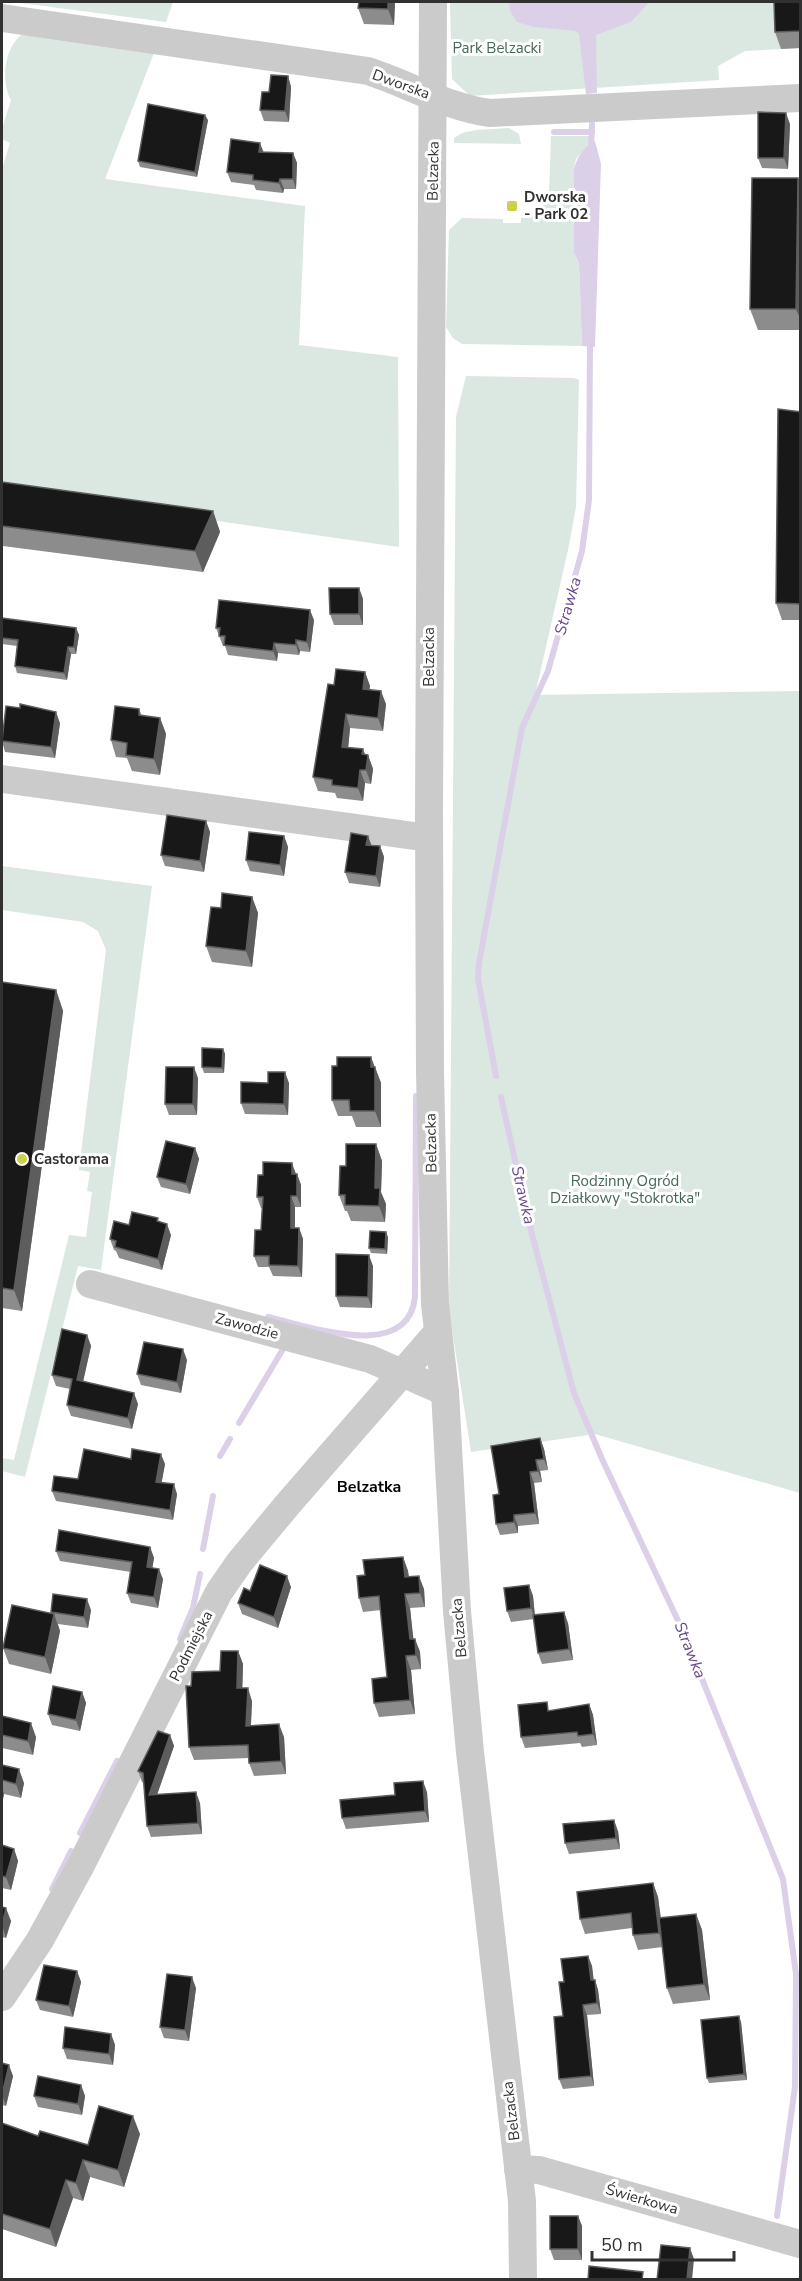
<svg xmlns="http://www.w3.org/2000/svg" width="802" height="2281" font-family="'Nunito Sans',sans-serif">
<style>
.green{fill:#dbe7e1}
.water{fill:#dcd0e9}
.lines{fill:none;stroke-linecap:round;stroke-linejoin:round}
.stream{stroke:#dcd0e9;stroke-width:6}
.minor{stroke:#cbcbcb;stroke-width:28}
.wall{fill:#8c8c8c}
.shaded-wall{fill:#5d5d5d}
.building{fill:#181818;stroke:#5d5d5d;stroke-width:1.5}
.poi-dot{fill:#cdd149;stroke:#fff;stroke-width:2}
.labels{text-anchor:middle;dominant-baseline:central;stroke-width:6;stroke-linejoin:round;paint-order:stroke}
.park-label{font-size:15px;fill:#43685a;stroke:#fff}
.street-label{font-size:15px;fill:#313131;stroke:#fff}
.poi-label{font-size:15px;font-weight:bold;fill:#313131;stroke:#fff;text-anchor:start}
.water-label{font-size:16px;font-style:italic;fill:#68488a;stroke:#fff}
.neighbourhood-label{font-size:16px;font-weight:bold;fill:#000;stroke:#fff}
</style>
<rect width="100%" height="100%" fill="#fff"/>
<g class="green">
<polygon points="13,2 173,2 166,22"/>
<polygon points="450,2 800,2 800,48 745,51 718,66 719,80 470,96 452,79"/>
<path d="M27,31L156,48L105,179L305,206L299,345L398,357L399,547L2,490V169L10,143L2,139V129L11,100C0,81 4,43 27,31Z"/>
<polygon points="509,128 519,134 521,144 454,143 454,138 462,133 476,130"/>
<polygon points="551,136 589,136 589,144 576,159 574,169 574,253 579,263 582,346 462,344 453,338 446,327 449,230 462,218 503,219 503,223 521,223 521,218 539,212 549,195"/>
<polygon points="466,376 574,378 579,380 576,507 568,550 535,695 800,691 800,1493 595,1434 471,1452 449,1310 456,417"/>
<polygon points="2,866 152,886 101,1270 78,1266 25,1477 2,1471 2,1458 14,1460 69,1235 86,1237 92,1192 87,1191 90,1172 79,1170 106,950 98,931 83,922 2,910"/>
</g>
<g class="water">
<polygon points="509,2 649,2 631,22 596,35 597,93 586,94 579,34 576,31 534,27 517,22 510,11"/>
<path d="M595,141L601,164L595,347L582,346L579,263L574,253V169C577,157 584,146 595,141Z"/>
</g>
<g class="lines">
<g class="stream">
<polyline points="554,132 592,132"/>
<polyline points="591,150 592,124"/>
<polyline points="496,1076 478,979 479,963 522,728 548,671 582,551 589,500 590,340"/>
<polyline points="501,1097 529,1223 574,1393 602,1459 681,1627 783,1879 796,1974 795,2087 777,2216"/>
<path d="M268,1317C309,1326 408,1363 415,1297L416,1096"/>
<polyline points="239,1423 286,1344"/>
<polyline points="220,1456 230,1439"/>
<polyline points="203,1549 213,1496"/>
<polyline points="180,1639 193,1608 200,1574"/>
<polyline points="80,1833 117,1761"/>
<polyline points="52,1889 71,1851"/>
</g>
<g class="minor">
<polyline points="433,2 429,812 430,1071 435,1304 445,1392 457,1611 470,1752 522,2201 523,2280"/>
<path d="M2,18L368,71C408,84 449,108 490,113L800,98"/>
<polyline points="2,779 429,838"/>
<polyline points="90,1284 370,1359 445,1392"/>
<polyline points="2,1997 40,1940 81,1865 219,1592 239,1563 288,1504 437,1333"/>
<polyline points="518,2169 539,2170 800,2244"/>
</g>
</g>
<g class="wall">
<polygon points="395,2 394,25 364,24 358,8"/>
<polygon points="801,2 801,48 781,49 775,32"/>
<polygon points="288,76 291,87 289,122 264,121 260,110 269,92"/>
<polygon points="208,120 197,177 140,167 138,161"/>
<polygon points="790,124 788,169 762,168 758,158"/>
<polygon points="263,152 293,153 297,163 296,189 284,189 283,193 256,190 254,185 231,182 227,172"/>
<polygon points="798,178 801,185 801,330 758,330 750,309"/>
<polygon points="801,412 801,620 782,620 776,603"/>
<polygon points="2,482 213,511 220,532 203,572 3,546 2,542"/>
<polygon points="359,588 363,599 363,625 334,625 330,614"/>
<polygon points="2,618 76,628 79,635 76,654 71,654 67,680 17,673 15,666 17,646 2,644"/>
<polygon points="314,620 310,652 300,651 299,655 278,653 277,661 228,655 225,646 223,646 216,628"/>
<polygon points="365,672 370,686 369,689 386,704 383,731 350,728 348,747 363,749 365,754 368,755 373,769 371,784 365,783 363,801 337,798 335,793 318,791 313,777 334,685"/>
<polygon points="139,709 142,716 160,718 166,734 160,775 132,771 127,758 116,757 111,740"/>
<polygon points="60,723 55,758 5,752 2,741"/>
<polygon points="206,821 210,832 204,872 165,866 161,855"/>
<polygon points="284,836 288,847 284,876 250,871 246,860"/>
<polygon points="368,836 371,845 380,846 384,857 380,887 349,883 345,872"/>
<polygon points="252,897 258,913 252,967 212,962 206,946 221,908"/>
<polygon points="2,982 56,990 63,1011 22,1311 2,1308"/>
<polygon points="223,1049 225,1054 224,1073 204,1073 202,1067"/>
<polygon points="374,1067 375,1067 381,1083 381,1127 356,1127 352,1116 338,1116 332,1100"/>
<polygon points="198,1078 197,1115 169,1115 165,1104"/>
<polygon points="268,1083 289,1083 288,1115 245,1114 241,1103"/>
<polygon points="376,1144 382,1161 381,1193 386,1204 385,1222 351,1221 347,1211 345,1211 339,1195 346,1166"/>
<polygon points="195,1148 199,1159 190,1194 161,1187 157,1177"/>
<polygon points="296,1174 297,1174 301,1185 301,1207 295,1207 295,1228 299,1228 303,1239 302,1277 273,1276 269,1267 258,1267 254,1256 261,1230 262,1208 261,1208 257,1197"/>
<polygon points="159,1222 171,1235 162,1270 119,1258 116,1251 114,1250 110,1239 129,1225"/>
<polygon points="388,1237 387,1254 371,1253 369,1248"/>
<polygon points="373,1266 372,1308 340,1307 336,1296"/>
<polygon points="87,1335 91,1346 83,1381 138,1404 132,1429 71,1416 67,1405 70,1389 56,1386 52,1375"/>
<polygon points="187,1360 181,1393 141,1385 137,1374"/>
<polygon points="540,1438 544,1449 548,1470 540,1471 542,1482 534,1483 539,1524 518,1526 518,1533 500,1535 496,1524 499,1494"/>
<polygon points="131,1459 165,1464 161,1483 177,1494 173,1520 56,1501 52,1491 78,1479"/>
<polygon points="150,1547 154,1558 152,1568 163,1579 158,1608 131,1603 127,1593 131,1572 60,1561 56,1551"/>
<polygon points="403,1557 408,1571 409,1577 424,1589 425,1607 410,1608 413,1639 415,1639 420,1652 421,1669 411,1670 415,1714 379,1717 374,1703 387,1677 381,1610 363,1612 359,1598 365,1575"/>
<polygon points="529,1585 533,1596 535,1615 568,1623 573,1660 542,1664 538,1653 534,1619 511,1622 507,1611"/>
<polygon points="291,1587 278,1628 242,1614 238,1603 250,1591"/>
<polygon points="91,1610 88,1628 58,1624 60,1631 51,1674 9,1664 3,1648 51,1614 51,1612"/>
<polygon points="238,1651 243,1664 242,1688 252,1701 251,1726 284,1737 286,1774 254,1776 249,1763 249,1758 194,1760 189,1747 191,1686 220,1671"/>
<polygon points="82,1692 86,1703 80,1731 52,1725 48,1714"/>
<polygon points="589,1704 593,1715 597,1745 582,1747 580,1743 525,1748 521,1737 550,1711"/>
<polygon points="2,1716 36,1737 33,1755 2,1748"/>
<polygon points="170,1735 174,1746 157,1795 200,1803 202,1834 151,1837 147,1826 144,1783 142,1782 138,1771"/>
<polygon points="2,1765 24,1783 21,1798 4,1794 2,1804"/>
<polygon points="427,1792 429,1822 346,1829 342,1818 395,1795"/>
<polygon points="618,1831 620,1849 569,1854 565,1843"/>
<polygon points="2,1845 14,1849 18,1861 11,1890 2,1888"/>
<polygon points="653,1883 658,1897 661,1918 696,1914 702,1930 710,2000 673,2004 667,1988 663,1947 638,1950 633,1935 632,1928 585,1934 580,1919"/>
<polygon points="2,1907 11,1921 6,1938 2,1937"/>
<polygon points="588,1956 592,1966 593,1980 595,1980 598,1990 601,2014 587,2015 594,2086 563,2089 559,2079 563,2016 564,1982"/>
<polygon points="77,1971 81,1982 73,2017 40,2010 36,2000"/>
<polygon points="196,1988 189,2041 164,2038 160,2027"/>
<polygon points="741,2022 747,2080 709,2083 707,2078"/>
<polygon points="111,2034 115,2045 113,2065 67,2059 63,2048"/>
<polygon points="2,2063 13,2076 6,2106 2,2105"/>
<polygon points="81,2085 85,2096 82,2115 38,2107 34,2096"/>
<polygon points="2,2123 38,2136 88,2145 140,2134 124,2187 90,2177 83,2201 73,2198 56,2247 2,2229"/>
<polygon points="578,2216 582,2226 582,2260 554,2260 550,2249"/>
</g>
<g class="shaded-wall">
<polygon points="388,2 395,2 394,25 388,9"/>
<polygon points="288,76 291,87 289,122 285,111"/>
<polygon points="786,113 790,124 788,169 784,158"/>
<polygon points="205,115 208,120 197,177 195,172"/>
<polygon points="260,143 264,153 259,152"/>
<polygon points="293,153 297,163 296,189 293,179"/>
<polygon points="798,178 801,185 801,321 796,309"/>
<polygon points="280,179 284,189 283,193 279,183"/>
<polygon points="213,511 220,532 203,572 195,551"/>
<polygon points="359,588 363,599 363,625 359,614"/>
<polygon points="310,610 314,620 310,652 307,642"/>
<polygon points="76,628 79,635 76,654 74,647"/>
<polygon points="296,640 300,651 299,655 296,645"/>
<polygon points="274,643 278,653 277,661 273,651"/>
<polygon points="68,647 71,654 67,680 64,673"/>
<polygon points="365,672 370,686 368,702 363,689"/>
<polygon points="381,691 386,704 383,731 378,718"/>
<polygon points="56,712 60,723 55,758 51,747"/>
<polygon points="346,714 350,728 347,760 342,747"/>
<polygon points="160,718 166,734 160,775 154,759"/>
<polygon points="363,749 367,761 368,755 373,769 371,784 366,770 362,754"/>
<polygon points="360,770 365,783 363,801 358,788"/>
<polygon points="206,821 210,832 204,872 200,861"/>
<polygon points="284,836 288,847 284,876 280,865"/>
<polygon points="368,836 372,847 366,845"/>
<polygon points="380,846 384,857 380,887 376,876"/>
<polygon points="252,897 258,913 252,967 246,951"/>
<polygon points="56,990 63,1011 22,1311 14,1290"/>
<polygon points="223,1049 225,1054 224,1073 222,1068"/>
<polygon points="371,1057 381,1083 381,1127 375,1111 371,1067"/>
<polygon points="194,1067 198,1078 197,1115 193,1104"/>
<polygon points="285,1072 289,1083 288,1115 284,1104"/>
<polygon points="376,1144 382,1161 381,1192 386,1204 385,1222 379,1206 375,1188"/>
<polygon points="195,1148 199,1159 190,1194 186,1184"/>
<polygon points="292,1163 296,1174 292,1174"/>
<polygon points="297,1174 301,1185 301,1207 297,1196"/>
<polygon points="291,1196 295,1207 295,1239 291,1228"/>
<polygon points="167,1224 171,1235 162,1270 158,1259"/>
<polygon points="299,1228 303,1239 302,1277 298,1266"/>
<polygon points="386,1232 388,1237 387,1254 385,1249"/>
<polygon points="369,1255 373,1266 372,1308 368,1297"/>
<polygon points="87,1335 91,1346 81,1391 77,1380"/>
<polygon points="183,1349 187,1360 181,1393 177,1382"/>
<polygon points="134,1393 138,1404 132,1429 128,1418"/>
<polygon points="540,1438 544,1449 548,1470 544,1459"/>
<polygon points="161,1454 165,1464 160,1492 156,1482"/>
<polygon points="536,1460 540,1471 542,1482 538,1471"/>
<polygon points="530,1472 534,1483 539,1524 535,1513"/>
<polygon points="174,1484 177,1494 173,1520 170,1510"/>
<polygon points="514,1515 518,1526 518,1533 514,1522"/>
<polygon points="150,1547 154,1558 151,1577 147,1567"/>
<polygon points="403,1557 408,1571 410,1590 405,1577"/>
<polygon points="159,1569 163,1579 158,1608 154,1597"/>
<polygon points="287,1576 291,1587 278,1628 274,1617"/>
<polygon points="419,1576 424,1589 425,1607 420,1593"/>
<polygon points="529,1585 533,1596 535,1619 531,1608"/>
<polygon points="405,1594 410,1608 415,1653 410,1639"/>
<polygon points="87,1599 91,1610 88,1628 84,1617"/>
<polygon points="564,1612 568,1623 573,1660 569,1649"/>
<polygon points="54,1614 60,1631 51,1674 45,1657"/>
<polygon points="415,1639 420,1652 421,1669 416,1655"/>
<polygon points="238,1651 243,1664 242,1701 237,1688"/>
<polygon points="406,1656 411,1670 415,1714 410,1700"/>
<polygon points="248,1688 252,1701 250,1739 246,1726"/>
<polygon points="82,1692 86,1703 80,1731 76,1720"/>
<polygon points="589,1704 593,1715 597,1745 593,1734"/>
<polygon points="31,1723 36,1737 33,1755 28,1741"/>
<polygon points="279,1724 284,1737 286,1774 281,1761"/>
<polygon points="170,1735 174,1746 153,1806 149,1795"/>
<polygon points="19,1769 24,1783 21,1798 16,1784"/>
<polygon points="423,1781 427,1792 429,1822 425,1811"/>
<polygon points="2,1787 4,1794 2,1804"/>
<polygon points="196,1792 200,1803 202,1834 198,1823"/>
<polygon points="614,1820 618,1831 620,1849 616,1838"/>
<polygon points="14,1849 18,1861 11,1890 6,1877"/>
<polygon points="653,1883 658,1897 664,1947 659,1933"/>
<polygon points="6,1908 11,1921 6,1938 2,1925"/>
<polygon points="696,1914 702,1930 710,2000 704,1984"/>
<polygon points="588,1956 592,1966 595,1990 591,1980"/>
<polygon points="77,1971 81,1982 73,2017 69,2006"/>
<polygon points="192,1977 196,1988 189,2041 185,2030"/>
<polygon points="595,1980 598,1990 601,2014 597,2003"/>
<polygon points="583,2005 587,2015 594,2086 591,2076"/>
<polygon points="739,2016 741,2022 747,2080 744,2074"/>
<polygon points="111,2034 115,2045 113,2065 109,2054"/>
<polygon points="9,2065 13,2076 6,2106 2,2095"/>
<polygon points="81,2085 85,2096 82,2115 78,2104"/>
<polygon points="133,2116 140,2134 124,2187 118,2170"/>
<polygon points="83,2160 90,2177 83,2201 76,2183"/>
<polygon points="66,2180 73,2198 56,2247 50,2229"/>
<polygon points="578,2216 582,2226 582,2260 578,2249"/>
<polygon points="690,2248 694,2259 692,2280 687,2280"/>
</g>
<g class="building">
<polygon points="359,2 388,2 388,9 358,8"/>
<polygon points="774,2 801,2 801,31 775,32"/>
<polygon points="271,75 288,76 285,111 260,110 262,92 269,92"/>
<polygon points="148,104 205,115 195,172 138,161"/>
<polygon points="758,112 786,113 784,158 758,158"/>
<polygon points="231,139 260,143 259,152 293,153 293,179 280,179 279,183 253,180 253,175 227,172"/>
<polygon points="752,178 798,178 796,309 750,309"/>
<polygon points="778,409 801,412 801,604 776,603"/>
<polygon points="2,482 213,511 195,551 2,526"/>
<polygon points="329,588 359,588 359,614 330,614"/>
<polygon points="219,600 310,610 307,642 296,640 296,645 274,643 273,651 224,645 225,636 219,636 220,628 216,628"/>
<polygon points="2,618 76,628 74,647 68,647 64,673 15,666 18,640 2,638"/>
<polygon points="336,669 365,672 363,689 381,691 378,718 346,714 342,747 363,749 362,754 368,755 366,770 360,770 358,788 332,785 332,780 313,777 328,684 334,685"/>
<polygon points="20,704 56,712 51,747 2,741 6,706 20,708"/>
<polygon points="115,706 139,709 139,715 160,718 154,759 126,755 127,743 111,740"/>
<polygon points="167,815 206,821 200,861 161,855"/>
<polygon points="249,832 284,836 280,865 246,860"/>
<polygon points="351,833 368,836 366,845 380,846 376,876 345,872"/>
<polygon points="222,893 252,897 246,951 206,946 211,907 221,908"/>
<polygon points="2,982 56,990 14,1290 2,1288"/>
<polygon points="202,1048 223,1049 222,1068 202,1067"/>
<polygon points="337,1057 371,1057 371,1067 375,1067 375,1111 350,1111 349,1100 332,1100 332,1066 337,1066"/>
<polygon points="166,1067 194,1067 193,1104 165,1104"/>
<polygon points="268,1072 285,1072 284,1104 241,1103 241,1082 268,1083"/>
<polygon points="166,1141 195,1148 186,1184 157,1177"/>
<polygon points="346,1144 376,1144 375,1188 380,1188 379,1206 345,1205 345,1195 339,1195 340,1166 346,1166"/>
<polygon points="263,1162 292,1163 292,1174 297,1174 297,1196 291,1196 291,1228 299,1228 298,1266 269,1265 269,1256 254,1256 255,1230 261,1230 263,1197 257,1197 258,1175 263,1175"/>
<polygon points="132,1212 158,1218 157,1221 167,1224 158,1259 115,1247 116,1241 110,1239 114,1221 129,1225"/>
<polygon points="370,1231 386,1232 385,1249 369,1248"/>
<polygon points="336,1254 369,1255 368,1297 336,1296"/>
<polygon points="62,1329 87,1335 77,1380 134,1393 128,1418 67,1405 72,1379 52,1375"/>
<polygon points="144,1342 183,1349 177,1382 137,1374"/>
<polygon points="540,1438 544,1459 536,1460 538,1471 530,1472 535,1513 514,1515 514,1522 496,1524 493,1495 499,1494 491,1446"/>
<polygon points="84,1449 131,1459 132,1449 161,1454 156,1482 174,1484 170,1510 52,1491 54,1476 78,1479"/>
<polygon points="59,1530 150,1547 147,1567 159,1569 154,1597 127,1593 132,1562 56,1551"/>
<polygon points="403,1557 405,1577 419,1576 420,1593 405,1594 410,1639 415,1639 416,1655 406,1656 410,1700 374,1703 372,1679 387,1677 379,1596 359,1598 357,1576 365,1575 363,1560"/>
<polygon points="260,1565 287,1576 274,1617 238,1603 244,1588 250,1591"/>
<polygon points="529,1585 531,1608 507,1611 504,1588"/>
<polygon points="53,1594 87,1599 84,1617 51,1612"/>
<polygon points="12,1605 54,1614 45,1657 3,1648"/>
<polygon points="564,1612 569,1649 538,1653 533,1615"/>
<polygon points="221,1651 238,1651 237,1688 248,1688 246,1726 279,1724 281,1761 249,1763 248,1745 189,1747 186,1686 191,1686 192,1672 220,1671"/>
<polygon points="53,1686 82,1692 76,1720 48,1714"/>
<polygon points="547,1702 548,1711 589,1704 593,1734 578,1736 577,1732 521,1737 518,1705"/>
<polygon points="2,1716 31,1723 28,1741 2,1735"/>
<polygon points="158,1731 170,1735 149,1795 196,1792 198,1823 147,1826 143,1773 138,1771"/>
<polygon points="2,1765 19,1769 16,1784 2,1780"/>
<polygon points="423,1781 425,1811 342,1818 340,1800 395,1795 394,1783"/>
<polygon points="614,1820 616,1838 565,1843 563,1824"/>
<polygon points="2,1845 14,1849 6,1877 2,1876"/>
<polygon points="653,1883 659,1933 633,1935 631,1913 580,1919 577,1892"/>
<polygon points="2,1907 6,1908 2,1925"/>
<polygon points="696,1914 704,1984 667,1988 659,1918"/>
<polygon points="588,1956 591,1980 595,1980 597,2003 583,2005 591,2076 559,2079 554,2017 563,2016 559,1982 564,1982 561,1959"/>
<polygon points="44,1965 77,1971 69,2006 36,2000"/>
<polygon points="167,1974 192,1977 185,2030 160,2027"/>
<polygon points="739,2016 744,2074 707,2078 701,2020"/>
<polygon points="65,2027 111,2034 109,2054 63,2048"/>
<polygon points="2,2063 9,2065 2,2095"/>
<polygon points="38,2076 81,2085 78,2104 34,2096"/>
<polygon points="99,2106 133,2116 118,2170 83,2160 76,2183 66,2180 50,2229 2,2214 2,2123 38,2136 40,2131 88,2145"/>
<rect x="550" y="2216" width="28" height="33"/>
<polygon points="661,2245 690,2248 687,2280 657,2280"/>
<polygon points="589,2266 643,2272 642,2280 588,2280"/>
</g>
<g class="poi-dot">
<rect x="506" y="200" width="12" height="12" rx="3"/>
<circle cx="22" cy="1159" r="6"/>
</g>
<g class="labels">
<g class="park-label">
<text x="497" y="48">Park Belzacki</text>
<text x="625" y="1181">Rodzinny Ogród<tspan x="625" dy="17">Działkowy "Stokrotka"</tspan></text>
</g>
<g class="street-label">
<text transform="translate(401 84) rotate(20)">Dworska</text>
<text transform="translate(433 171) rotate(-89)">Belzacka</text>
<text transform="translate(429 657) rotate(-90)">Belzacka</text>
<text transform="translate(431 1143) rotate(-91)">Belzacka</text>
<text transform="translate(247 1326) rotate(15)">Zawodzie</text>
<text transform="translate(459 1628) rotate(-95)">Belzacka</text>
<text transform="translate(191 1646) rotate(-63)">Podmiejska</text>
<text transform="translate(511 2111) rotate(-97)">Belzacka</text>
<text transform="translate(642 2199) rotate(16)">Świerkowa</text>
</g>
<g class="poi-label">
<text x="524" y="197">Dworska<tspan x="524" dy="17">- Park 02</tspan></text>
<text x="34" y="1159">Castorama</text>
</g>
<g class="water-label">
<text transform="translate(568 606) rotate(-74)">Strawka</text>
<text transform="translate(523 1195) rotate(77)">Strawka</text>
<text transform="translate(690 1650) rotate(68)">Strawka</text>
</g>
<g class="neighbourhood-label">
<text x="369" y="1487">Belzatka</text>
</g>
</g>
<rect width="802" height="2281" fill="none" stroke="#313131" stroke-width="6"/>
<path d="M592 2251v9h142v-9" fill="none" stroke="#313131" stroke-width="3"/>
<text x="601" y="2251" font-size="18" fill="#313131" stroke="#ffffff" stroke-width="4.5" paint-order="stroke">50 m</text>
</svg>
